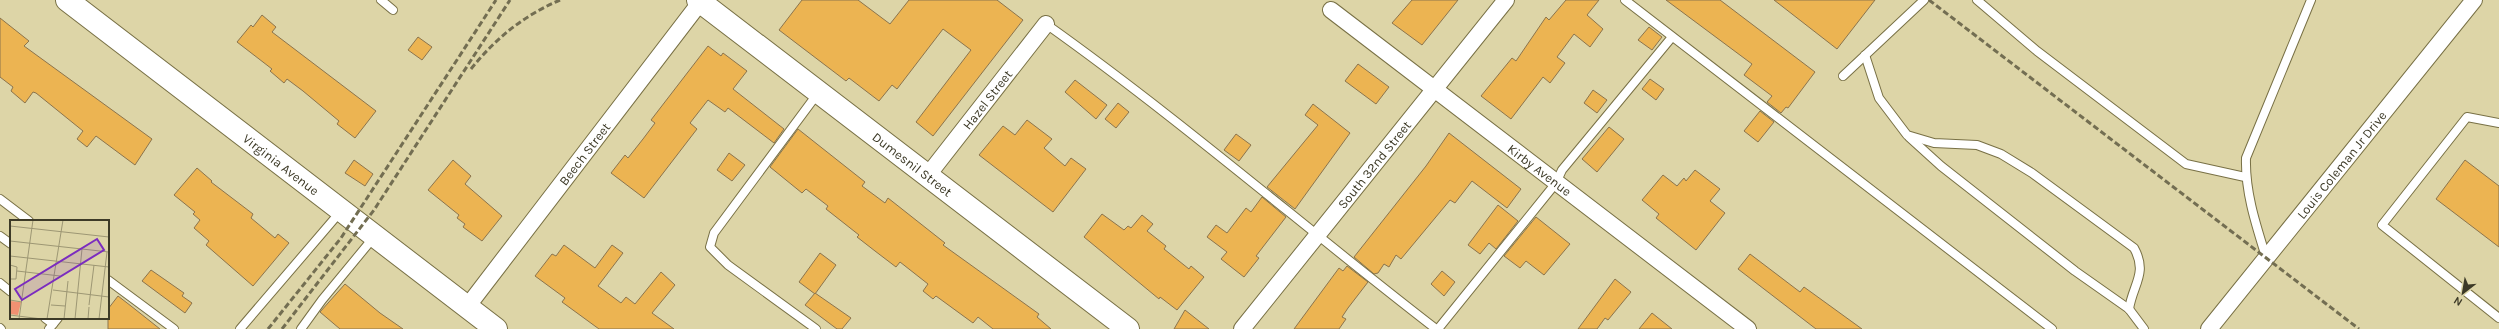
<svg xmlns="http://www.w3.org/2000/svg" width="2499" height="329" font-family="Karla,sans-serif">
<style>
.building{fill:#ecb452;stroke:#8b744d}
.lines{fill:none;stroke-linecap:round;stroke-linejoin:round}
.lane-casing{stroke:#787045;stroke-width:10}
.street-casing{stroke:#787045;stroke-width:18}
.secondary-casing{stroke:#787045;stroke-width:24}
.lane{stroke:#fff;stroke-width:8}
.street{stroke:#fff;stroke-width:16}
.secondary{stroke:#fff;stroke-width:22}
.rail{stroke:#736e52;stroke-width:3;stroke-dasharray:6 3;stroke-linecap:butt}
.labels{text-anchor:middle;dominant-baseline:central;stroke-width:3;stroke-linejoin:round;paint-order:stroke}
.street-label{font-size:13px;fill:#3d3a27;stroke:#ddd5a7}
.inset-road{fill:none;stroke:#9d9774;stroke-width:1}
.view{fill:#7b2cbf;fill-opacity:0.15;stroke:#7b2cbf;stroke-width:2}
.inset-edge{fill:none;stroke:#3d3a27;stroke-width:2}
</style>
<rect width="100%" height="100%" fill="#ddd5a7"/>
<g class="building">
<polygon points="802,0 858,0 890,24 909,0 997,0 1023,20 933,136 916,122 971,50 943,29 897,89 892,85 879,101 849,78 846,81 779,30"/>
<polygon points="1412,0 1458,0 1422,45 1392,23"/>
<polygon points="1566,0 1599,0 1587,15 1603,29 1590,47 1574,34 1557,57 1565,63 1550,83 1543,77 1511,119 1481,96 1512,58 1516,61 1546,17 1549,20"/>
<polygon points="1666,0 1720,0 1815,72 1788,108 1786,107 1781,113 1767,102 1772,96 1744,75 1752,64"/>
<polygon points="1774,0 1875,0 1837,49"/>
<polygon points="262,15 276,27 272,32 376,111 355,138 337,124 339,121 303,91 287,79 284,83 270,71 272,69 237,42 251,25 253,27"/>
<polygon points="0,18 29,41 24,46 152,139 135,165 96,136 87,147 77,139 83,131 36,93 33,92 25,103 11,91 13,87 0,77"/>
<polygon points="1649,27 1662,37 1652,50 1638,40"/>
<polygon points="418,37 432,47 422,60 408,50"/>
<polygon points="708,46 721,56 723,53 747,71 733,89 784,129 774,143 728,108 725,112 708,100 690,123 697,129 644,198 611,173 625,155 628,158 643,139 655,123 651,120"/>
<polygon points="1358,64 1389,87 1376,104 1345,81"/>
<polygon points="1650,79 1664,89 1656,100 1642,89"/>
<polygon points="1075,80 1107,105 1096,119 1065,92"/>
<polygon points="1593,90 1607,100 1597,113 1584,103"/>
<polygon points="1118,103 1129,112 1116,128 1105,119"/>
<polygon points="1313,104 1350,133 1295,209 1267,187 1318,125 1305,115"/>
<polygon points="1760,111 1774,122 1758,142 1744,131"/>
<polygon points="1027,120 1052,139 1044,148 1065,166 1071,158 1086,169 1053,212 979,155 1003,126 1015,135"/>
<polygon points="1609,127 1624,139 1597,172 1582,159"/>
<polygon points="798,129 865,182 862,186 885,203 888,198 945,243 943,245 1039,314 1037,317 1051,329 993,329 978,317 973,323 936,296 933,299 923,291 928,284 900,262 896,267 875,251 857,237 859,235 826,209 828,206 806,189 802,193 770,167"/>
<polygon points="1449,133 1521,189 1507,208 1472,181 1455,203 1450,200 1401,259 1396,255 1389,267 1384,264 1378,273 1374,274 1354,257 1426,166"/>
<polygon points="1236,134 1251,145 1239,161 1224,150"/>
<polygon points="729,153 745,165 732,181 717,170"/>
<polygon points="354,160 373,174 365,186 345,173"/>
<polygon points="453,160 471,176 465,184 502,216 482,241 463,227 465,224 457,218 459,215 428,190"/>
<polygon points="2465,160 2499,186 2499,247 2436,199"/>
<polygon points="197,168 212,181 211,182 253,214 251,218 275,238 278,234 289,243 253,286 206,245 209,241 194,228 200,220 193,214 195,212 174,195"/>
<polygon points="1695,170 1720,189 1710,201 1725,213 1696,250 1656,218 1659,214 1642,200 1663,175 1677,186 1684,178 1686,181"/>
<polygon points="1262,197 1286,217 1256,256 1259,258 1244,277 1221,259 1227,252 1207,237 1216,225 1227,233 1246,208 1251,212"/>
<polygon points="1498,205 1518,221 1496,249 1489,243 1480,254 1468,245"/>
<polygon points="1102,214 1124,230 1128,226 1131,228 1142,215 1153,224 1147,231 1166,246 1164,249 1189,269 1191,266 1204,277 1177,310 1160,297 1159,299 1084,237"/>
<polygon points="1536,217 1570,244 1544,275 1526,261 1520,268 1504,256"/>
<polygon points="564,245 595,268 612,245 623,253 598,286 621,303 626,297 635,304 661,272 675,285 652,313 674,329 599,329 562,302 565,298 535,276 552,254 556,256"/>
<polygon points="820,253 836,265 815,294 799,282"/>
<polygon points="1750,254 1800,292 1804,287 1862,329 1816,329 1738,269"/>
<polygon points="1347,266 1368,282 1348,308 1342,317 1346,319 1339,329 1294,329 1339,268 1343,271"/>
<polygon points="151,270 184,293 182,296 192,303 185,313 142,281"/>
<polygon points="1442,271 1455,282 1444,296 1431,284"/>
<polygon points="1615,279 1631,292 1608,320 1605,318 1597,329 1578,329"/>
<polygon points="345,284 380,313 403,329 340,329 320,312"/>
<polygon points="815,293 851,318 842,329 837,329 805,305"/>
<polygon points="118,296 131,306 160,329 108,329 108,309"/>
<polygon points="1185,310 1209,329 1174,329"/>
<polygon points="1652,313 1672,329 1639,329"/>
</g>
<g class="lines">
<defs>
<g id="lane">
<polyline points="381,0 393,10"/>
<polyline points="1625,0 2052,329"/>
<polyline points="1977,0 2037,51 2186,164 2245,177"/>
<path d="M1046,24C1181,120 1305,228 1436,329"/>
<path d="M1865,55L1879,98L1907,135L1934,143L1977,145L2001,154L2032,173L2134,248C2148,273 2133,284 2129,309"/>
<polyline points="1843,76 1924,0"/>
<polyline points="2499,123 2467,117 2382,225 2499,318"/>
<polyline points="1909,137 1941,166 2075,271 2129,309 2144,329"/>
<polyline points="0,199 29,221"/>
<polyline points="0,236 11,244"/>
<path d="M2266,257C2256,225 2245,192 2246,158L2311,0"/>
<polyline points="108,280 174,329"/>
<polyline points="0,283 11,292"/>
<polyline points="45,318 53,324"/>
<polyline points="0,328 1,329"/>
<polyline points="49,329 58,318"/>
<polyline points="240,329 341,211"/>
<polyline points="301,329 322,300 374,237"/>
<polyline points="816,329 728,265 710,247 714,233 818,93"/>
<polyline points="1438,329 1556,183 1562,170 1672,37"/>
</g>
<g id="street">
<path id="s1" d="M1331,10L1748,329"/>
<path id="s2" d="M928,175L1046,24"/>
<path id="s3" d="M467,307L702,0"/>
<path id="s4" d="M1242,329L1506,0"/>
<path id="s5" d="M2209,329L2474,0"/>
</g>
<g id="secondary">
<path id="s6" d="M67,0L496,329"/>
<path id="s7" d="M698,0L1128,329"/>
</g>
</defs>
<use href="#lane" class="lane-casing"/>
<use href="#street" class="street-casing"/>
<use href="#secondary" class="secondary-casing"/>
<use href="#lane" class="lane"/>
<use href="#street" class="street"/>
<use href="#secondary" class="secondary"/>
<g class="rail">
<polyline points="1929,0 2359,329"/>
<path d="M471,69C496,38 523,16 560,0"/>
<polyline points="268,329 341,238 496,0"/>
<polyline points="282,329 374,210 510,0"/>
</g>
</g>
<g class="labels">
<g class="street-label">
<text stroke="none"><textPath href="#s2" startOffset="96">Hazel Street</textPath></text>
<text stroke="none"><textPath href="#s3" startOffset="193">Beech Street</textPath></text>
<text stroke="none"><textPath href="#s6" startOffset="270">Virginia Avenue</textPath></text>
<text stroke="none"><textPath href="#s7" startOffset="270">Dumesnil Street</textPath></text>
<text stroke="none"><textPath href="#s4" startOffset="211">South 32nd Street</textPath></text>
<text stroke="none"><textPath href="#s5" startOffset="211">Louis Coleman Jr Drive</textPath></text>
<text stroke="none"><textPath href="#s1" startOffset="263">Kirby Avenue</textPath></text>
</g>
</g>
<g transform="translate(10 220)">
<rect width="99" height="99" fill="#ddd5a7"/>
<path d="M0,81L11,82L8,95L0,94Z" fill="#f19172"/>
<path class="inset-road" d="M0,6L99,17M0,21L99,32M0,36L99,47M0,45L7,47L6,59H0M7,51L50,56M43,70L99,77M0,80L12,82M41,85L55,86M79,85L84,45M0,95L32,99M9,99L23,0M37,99L53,0M54,99L58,61M65,99L72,29M78,99L79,87M89,99L97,32"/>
<path class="view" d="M87,19L94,30L12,80L5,69Z"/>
<rect width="99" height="99" class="inset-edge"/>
</g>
<g transform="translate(2463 293) rotate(211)" stroke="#ddd5a7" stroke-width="3" paint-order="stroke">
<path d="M0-3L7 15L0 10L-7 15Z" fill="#3d3a27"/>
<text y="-6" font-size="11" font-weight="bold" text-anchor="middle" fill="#3d3a27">N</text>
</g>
</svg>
